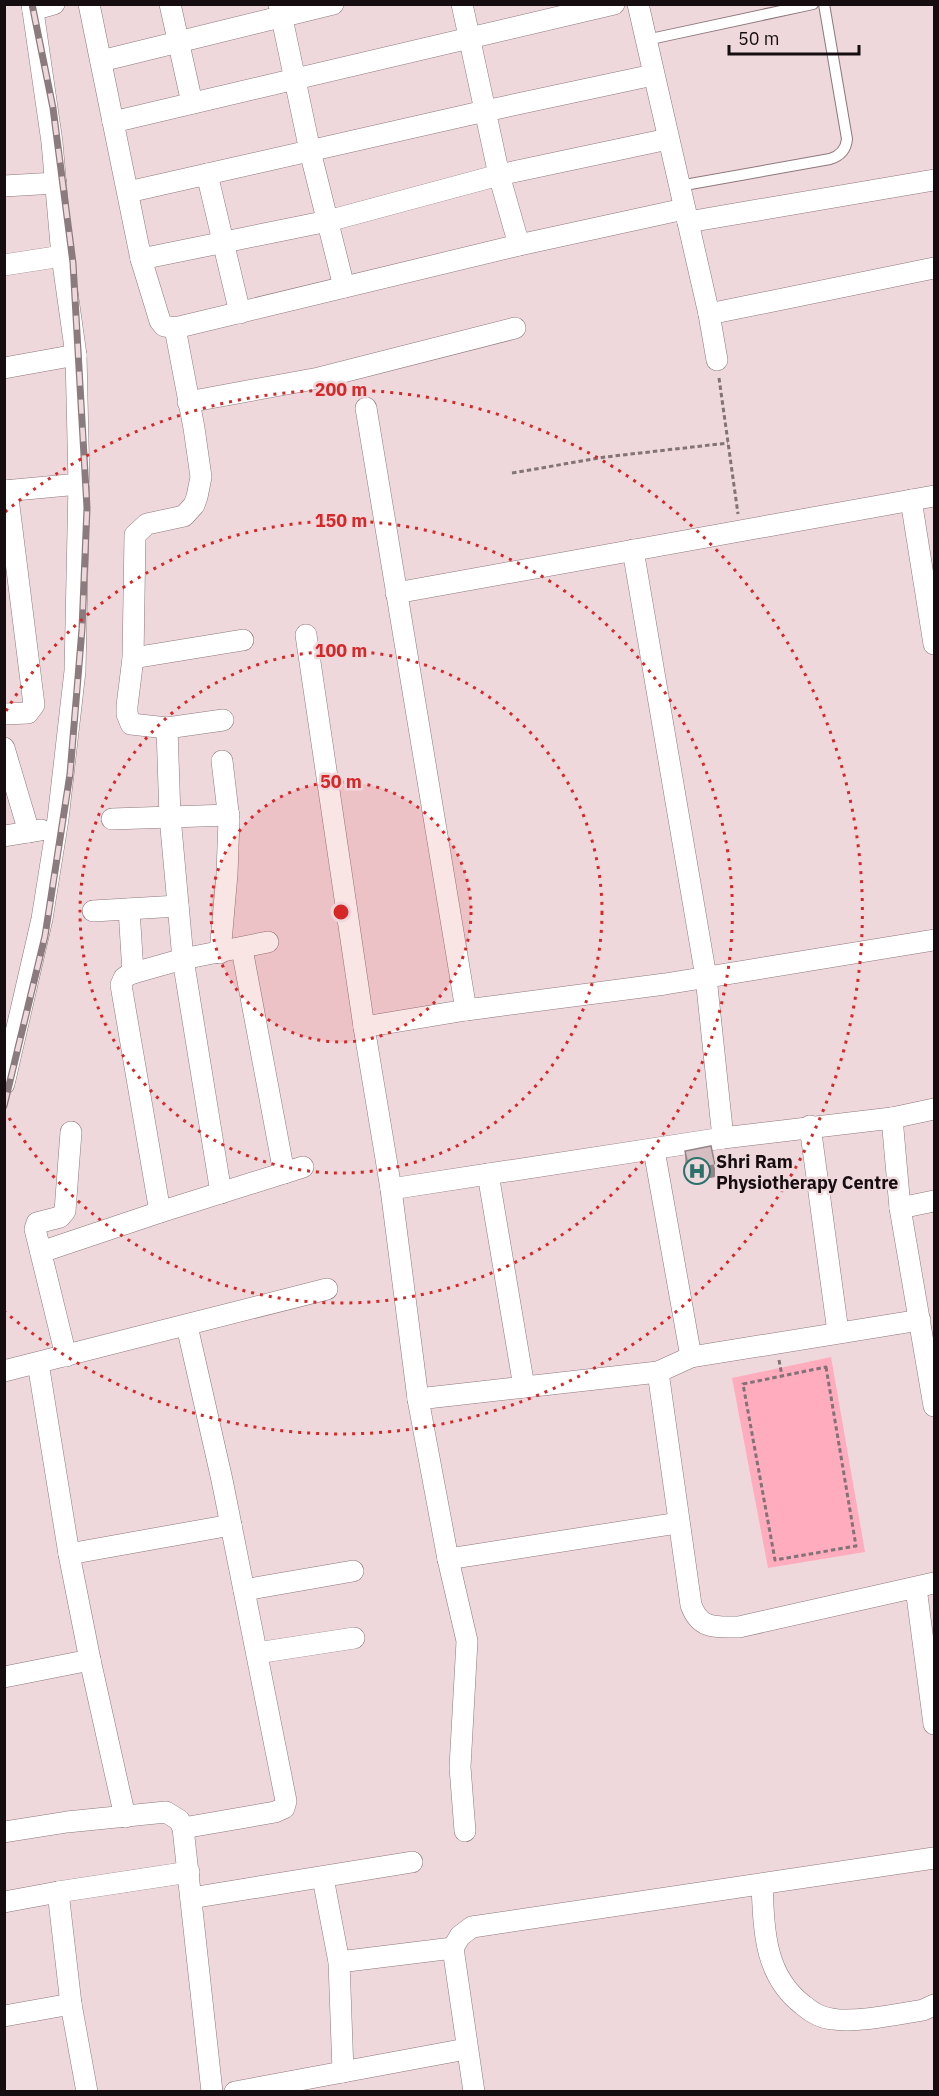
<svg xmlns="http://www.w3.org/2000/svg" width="939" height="2096" font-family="'IBM Plex Sans',sans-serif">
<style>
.green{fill:#feacbe}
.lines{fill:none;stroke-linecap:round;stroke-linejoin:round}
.lane-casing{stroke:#8d787c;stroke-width:12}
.street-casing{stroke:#8d787c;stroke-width:22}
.path{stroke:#827376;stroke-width:3;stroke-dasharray:4.5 3;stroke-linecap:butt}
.lane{stroke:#fff;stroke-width:10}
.street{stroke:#fff;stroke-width:21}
.rail-casing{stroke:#8b7b7e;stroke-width:7}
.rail{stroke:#efd8dc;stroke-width:4.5;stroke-dasharray:14;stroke-linecap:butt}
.wall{fill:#b7a3a7}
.shaded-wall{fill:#958588}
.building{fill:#d5bec2;stroke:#958588;stroke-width:1.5}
.ring{fill:none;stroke:#d62828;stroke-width:3;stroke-dasharray:3 6}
.labels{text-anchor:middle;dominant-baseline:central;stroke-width:5;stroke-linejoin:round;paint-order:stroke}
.poi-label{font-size:18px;font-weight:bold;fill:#150d0f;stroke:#efd8dc;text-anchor:start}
.centre{fill:#d62828;stroke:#efd8dc;stroke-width:3}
.ring-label{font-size:18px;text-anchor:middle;font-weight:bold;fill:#d62828;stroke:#efd8dc;stroke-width:5;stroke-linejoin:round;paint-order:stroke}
</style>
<rect width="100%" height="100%" fill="#efd8dc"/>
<polygon class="green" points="831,1357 865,1552 768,1568 732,1378"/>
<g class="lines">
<defs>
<g id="lane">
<polyline points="646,40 813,4"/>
<path d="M679,186L830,159C840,156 846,150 847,139L824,4"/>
</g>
<g id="street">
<polyline points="89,4 141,259 160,321 164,326 175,328 519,245 684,209"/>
<polyline points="170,4 192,103"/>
<polyline points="279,4 310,151 344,287"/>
<polyline points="462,4 499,175 519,245"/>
<polyline points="638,4 709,314 717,360"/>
<polyline points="33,10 54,4"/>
<polyline points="101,61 333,4"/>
<polyline points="113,122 614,4"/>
<polyline points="207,174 240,313"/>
<polyline points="4,186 56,183"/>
<polyline points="128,192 485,111 653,75"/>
<polyline points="688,222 934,180"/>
<polyline points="141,259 328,221 499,175 668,139"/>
<polyline points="4,265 62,256"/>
<polyline points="709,314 934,268"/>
<polyline points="4,368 76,355"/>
<polyline points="188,402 319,378 515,328"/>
<polyline points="366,408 466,1010"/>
<polyline points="4,491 79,484"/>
<polyline points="911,500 934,644"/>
<polyline points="633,550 706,977 723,1138"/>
<polyline points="396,593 934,496"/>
<polyline points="306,635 364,1027 391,1189 418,1399 448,1559 467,1641 460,1767 465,1831"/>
<polyline points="133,658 243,640"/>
<polyline points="4,714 28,713 34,705 7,490"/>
<polyline points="167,728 131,724 127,714 127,706 133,658 135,535 147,524 184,516 194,505 197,497 201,477 194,428 175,328"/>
<polyline points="4,748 29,832"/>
<polyline points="112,819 229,815"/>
<polyline points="4,836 41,830"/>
<polyline points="129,909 133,973"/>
<polyline points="93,911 178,906"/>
<polyline points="242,949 284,1173"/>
<polyline points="220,953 227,874 229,820 222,761"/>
<polyline points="364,1027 466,1010 665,984 934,940"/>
<polyline points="4,1084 42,919 58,819 75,671 79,484 76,355 62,256 52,142 32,4"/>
<polyline points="892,1118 900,1208 934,1406"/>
<polyline points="810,1126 838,1332"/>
<polyline points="654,1150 691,1357"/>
<polyline points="488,1174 524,1387"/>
<polyline points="391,1189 723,1138 892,1118 934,1109"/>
<polyline points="221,1193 183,959 170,817 167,728 223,720"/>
<polyline points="900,1208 934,1201"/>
<polyline points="160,1212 121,985 124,978 130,974 183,959 268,942"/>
<polyline points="41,1252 160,1212 303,1167"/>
<polyline points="66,1356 35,1229 37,1223 60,1217 65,1211 71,1132"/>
<polyline points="38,1363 69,1554 90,1660 125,1817"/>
<polyline points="4,1371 327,1289"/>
<path d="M658,1372L691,1605C700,1630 716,1627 739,1627L934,1583"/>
<polyline points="418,1399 658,1372 691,1357 920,1320"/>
<polyline points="69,1554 231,1525"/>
<polyline points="448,1559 678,1523"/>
<polyline points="916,1588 934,1724"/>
<polyline points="244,1590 353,1571"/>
<polyline points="257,1653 354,1638"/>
<polyline points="4,1677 90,1660"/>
<polyline points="183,1828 275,1812 284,1808 286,1801 222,1480 187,1326"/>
<polyline points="4,1832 67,1822 166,1812 179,1820 183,1828 212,2092"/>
<polyline points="323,1878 339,1962 343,2072"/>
<path d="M762,1884C764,1930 764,1975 803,2005C811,2012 822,2018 832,2019C857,2023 898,2014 923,2010L934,2005"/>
<polyline points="58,1892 71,2004 87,2092"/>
<polyline points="191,1898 412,1862"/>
<polyline points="4,1902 58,1892 189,1872"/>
<polyline points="339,1962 453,1948"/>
<polyline points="4,2016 71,2004"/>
<polyline points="235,2092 466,2049"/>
<polyline points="474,2092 453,1948 460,1936 472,1927 934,1858"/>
</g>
</defs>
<use href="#lane" class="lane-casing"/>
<use href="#street" class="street-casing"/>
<g class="path">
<polyline points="719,378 738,514"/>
<polyline points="512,473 605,457 728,443"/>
<polyline points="779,1360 782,1376"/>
<polygon points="826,1367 856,1546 775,1560 743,1384"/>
</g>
<use href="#lane" class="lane"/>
<use href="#street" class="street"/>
<defs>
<polyline id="rail" points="4,1106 45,936 70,774 82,629 87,508 73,263 53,108 32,4"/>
</defs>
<use href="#rail" class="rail-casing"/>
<use href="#rail" class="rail"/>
</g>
<polygon class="wall" points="685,1151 715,1177 689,1182 685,1163"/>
<polygon class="shaded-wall" points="715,1165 715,1177 689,1182 689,1170"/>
<polygon class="building" points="711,1146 715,1165 689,1170 685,1151"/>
<circle cx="341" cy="912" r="130" fill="#d62828" fill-opacity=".12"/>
<g class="ring">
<circle cx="341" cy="912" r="130"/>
<circle cx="341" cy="912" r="261"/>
<path d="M6 711A391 391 0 1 1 6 1113"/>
<path d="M5 512A522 522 0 1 1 5 1312"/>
</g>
<defs>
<symbol id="hospital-ring" viewBox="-11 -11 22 22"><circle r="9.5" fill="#efd8dc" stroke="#2a726b" stroke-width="1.5"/><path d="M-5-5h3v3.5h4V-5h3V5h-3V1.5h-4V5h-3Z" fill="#2a726b"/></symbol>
</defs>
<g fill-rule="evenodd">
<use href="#hospital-ring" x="682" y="1156" width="30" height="30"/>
</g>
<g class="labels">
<g class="poi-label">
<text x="716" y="1161">Shri Ram<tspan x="716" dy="21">Physiotherapy Centre</tspan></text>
</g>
</g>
<circle cx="341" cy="912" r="9" class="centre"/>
<g class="ring-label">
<text x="341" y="396">200 m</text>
<text x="341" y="527">150 m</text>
<text x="341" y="657">100 m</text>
<text x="341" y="788">50 m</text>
</g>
<rect width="939" height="2096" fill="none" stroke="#150d0f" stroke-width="12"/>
<path d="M729 45v9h130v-9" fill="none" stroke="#150d0f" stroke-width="3"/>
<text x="738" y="45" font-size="18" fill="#150d0f" stroke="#efd8dc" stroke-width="4.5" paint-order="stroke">50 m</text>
</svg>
